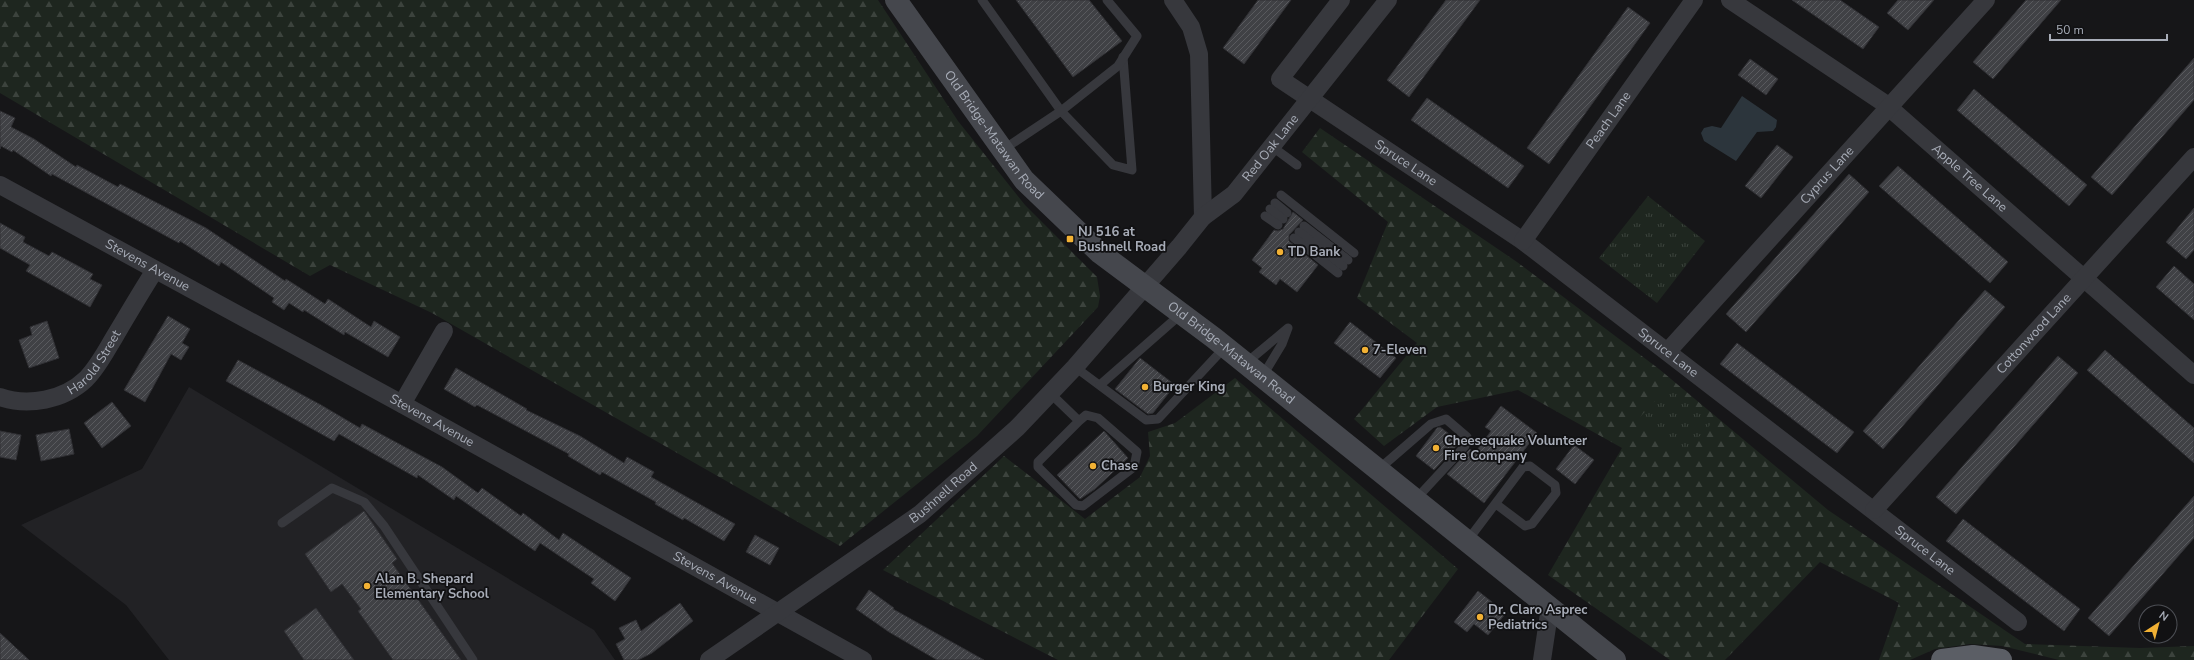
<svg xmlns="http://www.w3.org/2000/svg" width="2194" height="660" font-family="'Nunito Sans',sans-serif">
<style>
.built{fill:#222225}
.forest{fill:url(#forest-firs)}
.park{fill:url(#park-tufts)}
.water{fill:#2c353c}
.building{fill:url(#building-hatch);stroke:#303034}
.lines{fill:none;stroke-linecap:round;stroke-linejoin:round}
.service{stroke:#37383d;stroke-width:9}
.minor{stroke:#37383d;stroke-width:18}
.secondary{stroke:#45474d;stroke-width:22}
.trunk{stroke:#5b5e65;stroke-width:22}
.poi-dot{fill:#f2b134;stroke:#111113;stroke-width:1.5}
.labels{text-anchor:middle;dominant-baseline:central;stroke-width:3.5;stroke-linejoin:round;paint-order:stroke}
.street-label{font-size:13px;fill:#a8adb8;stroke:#111113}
.poi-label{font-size:13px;font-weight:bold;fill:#a8adb8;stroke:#111113;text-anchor:start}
</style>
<defs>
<pattern id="forest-firs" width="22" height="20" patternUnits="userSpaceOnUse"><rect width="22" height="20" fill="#1e261f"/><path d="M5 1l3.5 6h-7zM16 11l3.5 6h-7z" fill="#3c433d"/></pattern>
<pattern id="park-tufts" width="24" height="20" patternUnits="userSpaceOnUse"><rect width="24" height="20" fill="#1e261f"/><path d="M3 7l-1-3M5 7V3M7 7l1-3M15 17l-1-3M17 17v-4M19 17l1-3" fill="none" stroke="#3c433d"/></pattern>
<pattern id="building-hatch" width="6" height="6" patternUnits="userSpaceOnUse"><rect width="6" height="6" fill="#404145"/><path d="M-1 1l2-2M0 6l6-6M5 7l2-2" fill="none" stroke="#595a5e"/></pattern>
</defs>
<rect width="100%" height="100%" fill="#161618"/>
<polygon class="built" points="189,387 594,630 615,660 169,660 126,605 21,525 142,469"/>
<g class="forest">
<polygon points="0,0 878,0 958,121 1025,205 1097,277 1100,296 1098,307 977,436 840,546 432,313 330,265 310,276 0,93"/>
<polygon points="1320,128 1517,262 1659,369 1828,510 2025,644 2140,648 2194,646 2194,660 2059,660 2002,646 1970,644 1935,649 1910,660 1879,660 1899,603 1820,562 1725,660 1670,660 1548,575 1622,448 1518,390 1437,407 1384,446 1354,419 1417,343 1357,298 1388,222 1302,152"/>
<polygon points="1235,378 1458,569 1389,660 1058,660 883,570 1004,456 1085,519 1140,477 1150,456 1148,432 1175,423"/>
</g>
<g class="park">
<polygon points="1648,196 1705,241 1657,303 1599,258"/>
<polygon points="1670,385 1712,423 1682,455 1640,417"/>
</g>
<polygon class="water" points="1742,96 1777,120 1776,127 1773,131 1757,132 1736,161 1704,141 1701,133 1704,128 1712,126 1721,128"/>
<g class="building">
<polygon points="1016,0 1089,0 1122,41 1073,77"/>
<polygon points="1258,0 1291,0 1244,64 1223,48"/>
<polygon points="1446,0 1480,0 1409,97 1387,80"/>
<polygon points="1792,0 1840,0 1879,27 1863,49"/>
<polygon points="1898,0 1934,0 1908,30 1887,13"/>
<polygon points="2026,0 2061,0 1993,79 1973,62"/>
<polygon points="1628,7 1650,23 1549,164 1527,148"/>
<polygon points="2194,58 2194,100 2112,195 2091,177"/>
<polygon points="1750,59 1778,79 1766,95 1738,75"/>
<polygon points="1974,89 2087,185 2069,206 1957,110"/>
<polygon points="1427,98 1524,166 1508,188 1411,120"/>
<polygon points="0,111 15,118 11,127 34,139 76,167 77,165 118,187 120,184 206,228 285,281 286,279 325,304 328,299 371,327 374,321 400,337 388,357 345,332 344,335 304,310 303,312 289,303 284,310 272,302 274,298 221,262 219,266 180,241 179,243 52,174 51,176 13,150 12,152 1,146 0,149"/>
<polygon points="1777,145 1793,157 1761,198 1745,186"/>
<polygon points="1898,166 2008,262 1990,283 1879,186"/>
<polygon points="1849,174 1869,192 1746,332 1726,314"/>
<polygon points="2194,208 2194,250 2186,259 2166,242"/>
<polygon points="1293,212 1303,220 1289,235 1289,241 1318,265 1297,292 1280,279 1276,285 1259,272 1262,268 1252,260 1274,230 1278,231 1283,229"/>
<polygon points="0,223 25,237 23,242 49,256 52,252 93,274 90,279 102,285 90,307 26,271 30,265 0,248"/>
<polygon points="2174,266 2194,284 2194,320 2156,287"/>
<polygon points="1985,290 2005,307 1883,449 1863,431"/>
<polygon points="168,316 190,329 182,343 189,347 181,360 171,354 145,402 124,390"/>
<polygon points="47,321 59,358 29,368 19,340 32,335 30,327"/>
<polygon points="1350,322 1396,358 1380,378 1334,343"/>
<polygon points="1737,343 1854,432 1837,453 1720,364"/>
<polygon points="2105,350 2194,428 2194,463 2087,370"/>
<polygon points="2058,356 2078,373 1956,514 1936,497"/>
<polygon points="1140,358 1175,385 1153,413 1148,414 1115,389"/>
<polygon points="238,360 321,405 360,428 362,424 442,467 478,493 482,488 521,516 523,513 559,540 563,533 631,578 615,601 591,583 594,579 540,543 535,551 456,496 454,500 418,475 417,478 339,434 334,441 226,381"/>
<polygon points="456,368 527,409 526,410 580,436 624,463 627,457 654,472 651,477 735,524 724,541 684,518 683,520 655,504 656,502 602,472 600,475 568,456 569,454 477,405 475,407 444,389"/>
<polygon points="112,402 131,426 102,448 84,423"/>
<polygon points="1501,406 1537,433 1484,503 1447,474 1470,449 1475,453 1491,431 1485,427"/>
<polygon points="1440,427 1460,442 1434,470 1416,456 1437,428"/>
<polygon points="69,429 74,454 41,461 36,435"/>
<polygon points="0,431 21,435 16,460 0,457"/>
<polygon points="1104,431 1128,458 1095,489 1080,499 1057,475"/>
<polygon points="1574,445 1594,460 1575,484 1556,469"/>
<polygon points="2194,496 2194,538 2109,636 2088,618"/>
<polygon points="364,511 397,559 392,563 461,660 393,660 358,611 361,609 342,584 331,592 305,554"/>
<polygon points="1963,519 2080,609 2064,631 1946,541"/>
<polygon points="755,535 779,548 770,565 746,552"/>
<polygon points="869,590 894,608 893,609 984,660 937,660 889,632 856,609"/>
<polygon points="1478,591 1506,613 1488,635 1474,624 1467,632 1454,622"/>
<polygon points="680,603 693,621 652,653 638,660 624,660 616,644 625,639 619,628 636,620 641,631"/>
<polygon points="316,608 354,660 304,660 284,631"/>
<polygon points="0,633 29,660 0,660"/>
</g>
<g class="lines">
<g class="service">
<polyline points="982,0 1061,111 1113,165 1132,170 1123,57"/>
<polyline points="1271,146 1297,165"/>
<polyline points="1004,149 1061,111 1118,66 1137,36 1107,0"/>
<polyline points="1281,195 1354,253"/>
<polyline points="1275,203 1287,213"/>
<polyline points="1270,209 1283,219"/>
<polyline points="1265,216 1278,225"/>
<polyline points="1304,226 1348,260"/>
<polyline points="1299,232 1343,266"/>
<polyline points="1294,238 1338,273"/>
<polyline points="1246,363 1288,328 1282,344 1262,377"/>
<polyline points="1075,367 1146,420 1158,419 1225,347"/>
<polyline points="1100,385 1181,314"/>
<polyline points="1050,393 1079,421 1038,462 1038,467 1076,505 1083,506 1134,467 1137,452 1098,418 1086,415 1079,421"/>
<polyline points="1379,469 1431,424 1446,419 1467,437 1465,446 1416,499"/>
<polyline points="282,523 332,488 364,502 384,526 473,660"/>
<polyline points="1468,540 1523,467 1530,466 1555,485 1556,493 1532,524 1525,526 1496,504"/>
</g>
<g class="minor">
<polyline points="1173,0 1191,27 1199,54 1203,217"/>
<path id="s1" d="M1341,0L1280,79L1523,241L2018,622"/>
<path id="s2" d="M1730,0L1884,103L2194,375"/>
<path id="s3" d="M0,185L402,404L863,660"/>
<path id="s4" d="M1523,241L1694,0"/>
<path id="s5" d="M1668,351L1986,0"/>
<path id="s6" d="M0,397C28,407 64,400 86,379C98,367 106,351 115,336C128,314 141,292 155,270"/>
<polyline points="402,404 444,331"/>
<path id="s7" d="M1874,510L2194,157"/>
<path id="s8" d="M709,660L920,514L1017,428L1075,367L1179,247L1203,217L1234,194L1388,0"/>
<polyline points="1542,660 1550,607"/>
</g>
<path class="secondary" id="s9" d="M896,0L1024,180L1100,253L1214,338L1615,660"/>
<polyline class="trunk" points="1942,660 1973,656 2001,660"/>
</g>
<g class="poi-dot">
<rect x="1066" y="235" width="8" height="8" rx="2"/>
<circle cx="1280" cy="252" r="4"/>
<circle cx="1365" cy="350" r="4"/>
<circle cx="1145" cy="387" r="4"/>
<circle cx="1436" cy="448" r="4"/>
<circle cx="1093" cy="466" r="4"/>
<circle cx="367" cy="586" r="4"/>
<circle cx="1480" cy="617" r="4"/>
</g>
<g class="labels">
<g class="street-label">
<text stroke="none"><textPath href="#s4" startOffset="148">Peach Lane</textPath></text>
<text stroke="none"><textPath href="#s9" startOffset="167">Old Bridge-Matawan Road</textPath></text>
<text stroke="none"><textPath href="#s8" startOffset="765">Red Oak Lane</textPath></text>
<text stroke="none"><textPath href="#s1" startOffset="251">Spruce Lane</textPath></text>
<text stroke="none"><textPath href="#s5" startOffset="237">Cyprus Lane</textPath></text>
<text stroke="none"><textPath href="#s2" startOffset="299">Apple Tree Lane</textPath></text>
<text stroke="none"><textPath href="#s3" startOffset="168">Stevens Avenue</textPath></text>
<text stroke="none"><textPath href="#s7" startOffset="238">Cottonwood Lane</textPath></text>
<text stroke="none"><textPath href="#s1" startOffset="575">Spruce Lane</textPath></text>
<text stroke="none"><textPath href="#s9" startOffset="491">Old Bridge-Matawan Road</textPath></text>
<text stroke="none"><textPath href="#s6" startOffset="110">Harold Street</textPath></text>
<text stroke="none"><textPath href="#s3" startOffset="492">Stevens Avenue</textPath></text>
<text stroke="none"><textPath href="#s8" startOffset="288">Bushnell Road</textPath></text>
<text stroke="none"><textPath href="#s1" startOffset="899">Spruce Lane</textPath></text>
<text stroke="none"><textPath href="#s3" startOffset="816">Stevens Avenue</textPath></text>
</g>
<g class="poi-label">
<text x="1078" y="232">NJ 516 at<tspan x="1078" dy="15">Bushnell Road</tspan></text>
<text x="1288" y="252">TD Bank</text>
<text x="1373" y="350">7-Eleven</text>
<text x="1153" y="387">Burger King</text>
<text x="1444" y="441">Cheesequake Volunteer<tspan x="1444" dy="15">Fire Company</tspan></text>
<text x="1101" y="466">Chase</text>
<text x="375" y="579">Alan B. Shepard<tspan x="375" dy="15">Elementary School</tspan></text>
<text x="1488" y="610">Dr. Claro Asprec<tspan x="1488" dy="15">Pediatrics</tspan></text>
</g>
</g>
<g transform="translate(2158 624) rotate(36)"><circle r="19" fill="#111113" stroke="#4d4f55"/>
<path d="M0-3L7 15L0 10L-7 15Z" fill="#f2b134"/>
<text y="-6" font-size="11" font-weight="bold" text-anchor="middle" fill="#a8adb8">N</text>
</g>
<path d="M2050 34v6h117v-6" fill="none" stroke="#a8adb8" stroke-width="2"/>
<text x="2056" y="34" font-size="12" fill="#a8adb8" stroke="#111113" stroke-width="3" paint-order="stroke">50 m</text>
</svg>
